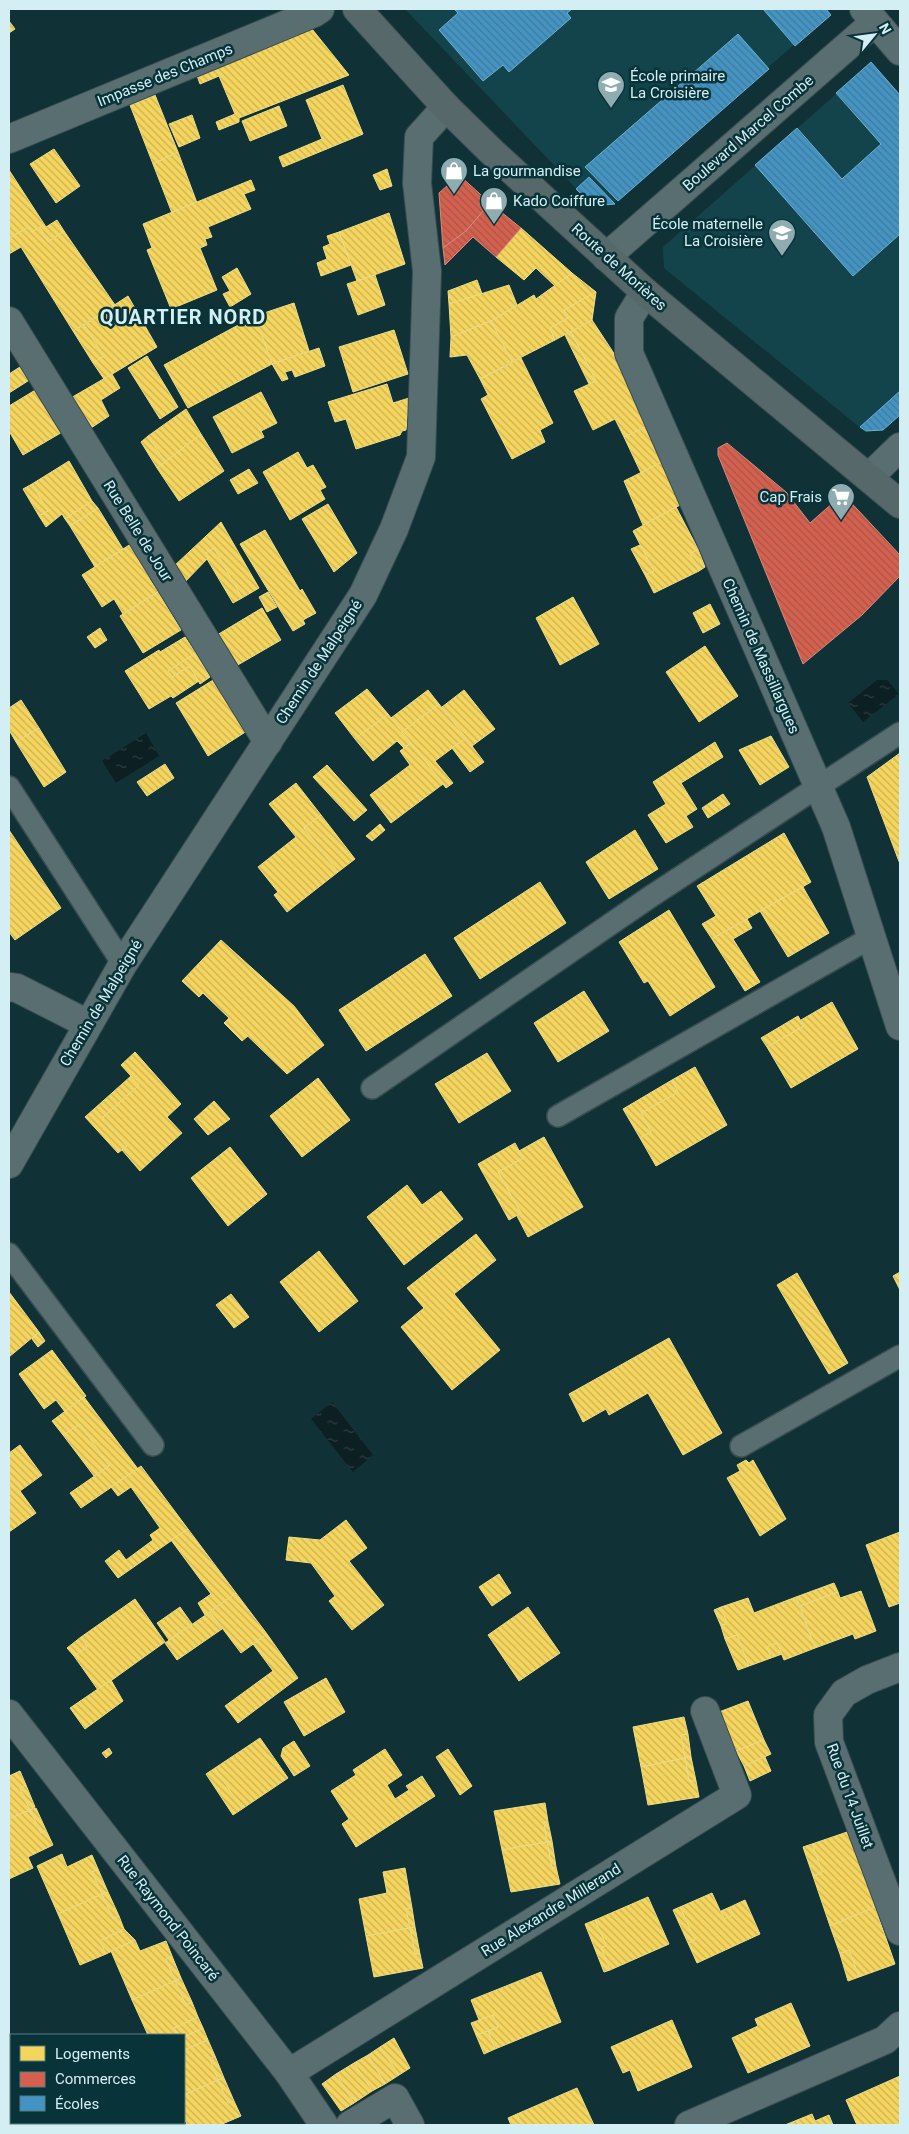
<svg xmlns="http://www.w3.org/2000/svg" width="909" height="2134" font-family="Roboto,sans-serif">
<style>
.built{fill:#13444b}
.water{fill:url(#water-ripples)}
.homes{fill:url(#homes-back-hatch);stroke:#ecdd89}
.shops{fill:url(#shops-back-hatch);stroke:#d58b7f}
.schools{fill:url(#schools-back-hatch);stroke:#6eafd1}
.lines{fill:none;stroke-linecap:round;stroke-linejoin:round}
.service-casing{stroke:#384d51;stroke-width:24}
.pedestrian-casing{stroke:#384d51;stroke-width:30}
.minor-casing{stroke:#384d51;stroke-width:30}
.secondary-casing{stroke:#384d51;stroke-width:30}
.service{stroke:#586e70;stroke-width:21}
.pedestrian{stroke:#586e70;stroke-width:28}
.minor{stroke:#586e70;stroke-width:28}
.secondary{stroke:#566869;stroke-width:28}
.labels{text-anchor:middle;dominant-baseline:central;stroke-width:5;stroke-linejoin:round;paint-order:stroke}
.street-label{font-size:15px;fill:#d4eff3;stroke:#073339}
.poi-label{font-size:15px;fill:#d4eff3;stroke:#073339;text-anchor:start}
.district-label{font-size:20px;font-weight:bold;letter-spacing:1px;fill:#d4eff3;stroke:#073339}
</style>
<defs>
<pattern id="water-ripples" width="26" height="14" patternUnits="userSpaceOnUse" patternTransform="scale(1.25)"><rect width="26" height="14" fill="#0c1f22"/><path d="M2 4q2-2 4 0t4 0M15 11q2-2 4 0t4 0" fill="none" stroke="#2e4043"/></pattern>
<pattern id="homes-back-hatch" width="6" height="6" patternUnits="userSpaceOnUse" patternTransform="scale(1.25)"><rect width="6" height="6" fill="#f6d55c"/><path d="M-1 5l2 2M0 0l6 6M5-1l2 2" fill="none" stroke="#c8b257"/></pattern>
<pattern id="shops-back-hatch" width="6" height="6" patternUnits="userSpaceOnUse" patternTransform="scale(1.25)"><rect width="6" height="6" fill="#d6604d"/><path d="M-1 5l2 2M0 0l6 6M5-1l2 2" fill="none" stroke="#a2584c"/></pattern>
<pattern id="schools-back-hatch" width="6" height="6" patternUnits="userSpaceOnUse" patternTransform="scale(1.25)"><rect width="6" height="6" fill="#4393c3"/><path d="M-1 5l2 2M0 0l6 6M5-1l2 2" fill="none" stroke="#427998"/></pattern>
</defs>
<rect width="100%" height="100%" fill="#103236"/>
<g class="built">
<polygon points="405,9 823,9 828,15 613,203 591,204"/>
<polygon points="870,64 900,98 900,415 882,431 863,430 664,268 663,247"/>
</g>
<g class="water">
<polygon points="877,680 887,680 899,694 863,722 848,703"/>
<polygon points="146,733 159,756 116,783 102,761"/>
<polygon points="332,1402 373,1455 353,1472 311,1419"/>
</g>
<g class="homes">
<polygon points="9,21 15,29 9,33"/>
<polygon points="308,24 349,75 239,118 239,122 219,130 216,122 235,114 219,76 200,84 195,70"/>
<polygon points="343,85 363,134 283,167 279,157 322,139 306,100"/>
<polygon points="155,95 178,152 153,164 130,105"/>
<polygon points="279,106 287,126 250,141 242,121"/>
<polygon points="192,115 200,138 179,147 169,124"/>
<polygon points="54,149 80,186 56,203 30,164"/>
<polygon points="178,152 197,203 172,213 153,164"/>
<polygon points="387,169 392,186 380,190 373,175"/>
<polygon points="9,170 46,227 57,220 64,231 48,242 40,227 32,232 29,227 9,238"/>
<polygon points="251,180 255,190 244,194 251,209 208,227 212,237 205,239 207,245 200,248 217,290 171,309 147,250 152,248 143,224"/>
<polygon points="389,213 405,264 357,281 339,232"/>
<polygon points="29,227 32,232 40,227 48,242 64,231 115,305 73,331 21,247 9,254 9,238"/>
<polygon points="521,228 572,273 555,286 536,268 524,280 496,257"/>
<polygon points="339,232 351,265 321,276 317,263 327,259 323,247 330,244 327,236"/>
<polygon points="237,268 251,294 230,307 223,294 230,291 222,277"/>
<polygon points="572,273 596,292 564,310 568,318 550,328 555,340 512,362 491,321 534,295 536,299"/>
<polygon points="375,275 385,305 358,315 347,284"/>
<polygon points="477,280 482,294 449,304 448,291"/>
<polygon points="509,285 517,305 491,321 451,337 449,304"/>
<polygon points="596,292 592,320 555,340 550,328 568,318 564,310"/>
<polygon points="128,296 157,347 104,379 93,363 104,356 84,325"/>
<polygon points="294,303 309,351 272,364 255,316"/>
<polygon points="255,316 272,364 188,408 164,365"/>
<polygon points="592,320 615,355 648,426 624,437 615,419 593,430 574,391 596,381 571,332"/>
<polygon points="491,321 512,362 480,379 467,355 450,357 451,337"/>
<polygon points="84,325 104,356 93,363 73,331"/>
<polygon points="394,330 408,374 353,392 339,347"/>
<polygon points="571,332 596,381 589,384 565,335"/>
<polygon points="319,348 325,366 295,377 292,370 285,372 288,379 282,381 272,364"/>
<polygon points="147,356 178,407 160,419 128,368"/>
<polygon points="521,358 553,423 540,430 545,442 512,459 481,399 488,395 480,379"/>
<polygon points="23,365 31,379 9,393 9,374"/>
<polygon points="112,374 120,388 101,400 109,416 88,430 69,399"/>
<polygon points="387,384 393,403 409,398 406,430 402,431 400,435 356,449 346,419 335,422 328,402"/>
<polygon points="37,389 64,431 23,455 9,431 9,406"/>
<polygon points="261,392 277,423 261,431 264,437 232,453 213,417"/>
<polygon points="186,409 201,434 165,462 148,436"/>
<polygon points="648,426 664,461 641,473 624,437"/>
<polygon points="201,434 224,471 179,501 157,468"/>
<polygon points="148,436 165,462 157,468 141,442"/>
<polygon points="298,452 307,468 313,465 326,487 320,490 325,499 290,520 263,472"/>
<polygon points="69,461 92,501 65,519 62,514 46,527 39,516 48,511 32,484"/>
<polygon points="664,461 680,505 643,525 624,481"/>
<polygon points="249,469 258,483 238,494 230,480"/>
<polygon points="32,484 48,511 39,516 23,489"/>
<polygon points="92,501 98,508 70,526 65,519"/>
<polygon points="328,504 357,553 334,572 302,519"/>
<polygon points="676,507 698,549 690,554 699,571 654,593 645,575 654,571 633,531"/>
<polygon points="98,508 123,549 95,567 70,526"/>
<polygon points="221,522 259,588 242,598 214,548 206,553 209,557 183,584 173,567"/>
<polygon points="265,530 300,591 302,589 316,613 303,620 305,624 293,631 240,544"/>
<polygon points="134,542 154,575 149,578 158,592 123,614 114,599 102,607 82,575"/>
<polygon points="640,545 654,571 645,575 631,549"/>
<polygon points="214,548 242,598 233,603 207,559 209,557 206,553"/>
<polygon points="698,549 705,567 699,571 690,554"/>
<polygon points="158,592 181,630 143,653 120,616"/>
<polygon points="268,592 277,607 267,612 259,597"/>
<polygon points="573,597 599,644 560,665 536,618"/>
<polygon points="710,604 720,624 703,633 693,613"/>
<polygon points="262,608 281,640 236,666 217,635"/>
<polygon points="100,628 107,640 95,648 87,637"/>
<polygon points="185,637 196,653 168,671 172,677 190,666 199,681 173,698 171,696 149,709 125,671 159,650 160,652"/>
<polygon points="705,646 738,696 699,722 666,672"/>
<polygon points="196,653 210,677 200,684 190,666 172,677 168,671"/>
<polygon points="218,677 250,729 208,756 176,703"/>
<polygon points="367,689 388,714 355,739 335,713"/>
<polygon points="428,690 439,704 402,732 391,718"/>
<polygon points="464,690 495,729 472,746 442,707"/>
<polygon points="21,700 39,728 16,742 9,730 9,708"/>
<polygon points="439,704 466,738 435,761 453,783 446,788 402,732"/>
<polygon points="388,714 411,743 404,748 397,741 373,761 355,739"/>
<polygon points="39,728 66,772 44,787 16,742"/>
<polygon points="771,736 789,767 760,785 739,750"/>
<polygon points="466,738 484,762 470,772 452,748"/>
<polygon points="715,742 723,757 681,783 697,809 686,816 693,827 666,843 648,815 666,804 653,782"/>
<polygon points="411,743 443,784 391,823 370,795 410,765 400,751"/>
<polygon points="900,753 900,864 867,777"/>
<polygon points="165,764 174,778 147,796 137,782"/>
<polygon points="327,765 367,810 354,821 313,777"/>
<polygon points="296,783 321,815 304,828 338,872 287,912 274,895 278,892 258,867 296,837 269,804"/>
<polygon points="723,794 730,804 708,818 702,808"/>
<polygon points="321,815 355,859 338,872 304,828"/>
<polygon points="380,824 385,830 372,841 366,836"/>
<polygon points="9,830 61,908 15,940 9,932"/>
<polygon points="635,830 658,869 609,899 586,862"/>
<polygon points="784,833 811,882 712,939 702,924 716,916 697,886"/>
<polygon points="540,882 566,923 480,979 454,938"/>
<polygon points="803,887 829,933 788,957 760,911"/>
<polygon points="669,910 715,987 670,1016 648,981 644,983 619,942"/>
<polygon points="747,919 752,928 733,939 760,982 745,991 712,939"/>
<polygon points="221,940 294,1006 324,1045 287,1074 203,993 199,997 182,981"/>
<polygon points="425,954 452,996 366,1051 339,1010"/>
<polygon points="584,991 609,1031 558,1062 534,1023"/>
<polygon points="832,1002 858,1049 791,1088 767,1047 804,1026 801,1020"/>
<polygon points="798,1016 804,1026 767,1047 761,1038"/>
<polygon points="229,1018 248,1036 242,1041 224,1023"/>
<polygon points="135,1052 181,1104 167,1117 182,1133 140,1171 122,1150 127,1146 102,1118 139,1085 121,1065"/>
<polygon points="487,1053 511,1091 459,1123 435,1084"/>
<polygon points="695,1067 727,1125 656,1166 640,1138 651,1132 641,1113 678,1092 672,1080"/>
<polygon points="131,1076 139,1085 102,1118 127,1146 118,1153 85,1117"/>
<polygon points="318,1078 350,1120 302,1157 270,1116"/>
<polygon points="672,1080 678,1092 641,1113 651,1132 640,1138 623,1109"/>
<polygon points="214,1101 230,1119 208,1135 194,1119"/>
<polygon points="544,1137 583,1207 528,1237 517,1216 521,1213 498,1172 523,1158 519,1151"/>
<polygon points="515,1143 523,1158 498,1172 521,1213 509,1220 478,1164"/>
<polygon points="230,1147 267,1194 228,1226 191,1178"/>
<polygon points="407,1185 422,1205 441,1191 463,1219 404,1265 367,1217"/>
<polygon points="476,1234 496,1260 454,1294 500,1350 452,1390 401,1327 424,1308 407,1288"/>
<polygon points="319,1251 358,1301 319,1332 280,1282"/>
<polygon points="900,1272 900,1290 893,1276"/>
<polygon points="797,1273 848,1363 829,1374 777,1285"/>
<polygon points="9,1292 39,1332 9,1357"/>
<polygon points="231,1294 249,1317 234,1328 216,1305"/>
<polygon points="39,1332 45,1341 38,1347 32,1339"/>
<polygon points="669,1338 722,1433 683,1455 648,1393 609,1415 606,1409 583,1422 569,1394"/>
<polygon points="52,1350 86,1396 65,1412 56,1400 44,1409 19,1374"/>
<polygon points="84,1397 138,1469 81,1508 70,1493 109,1466 80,1424 63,1435 52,1421"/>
<polygon points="80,1424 109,1466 94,1476 63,1435"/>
<polygon points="20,1445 42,1475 20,1491 36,1513 9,1532 9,1453"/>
<polygon points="746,1460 749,1463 753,1460 786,1519 760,1536 727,1478 740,1471 737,1465"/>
<polygon points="141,1466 188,1529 118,1578 105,1561 119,1550 126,1560 153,1540 150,1535 160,1528 131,1487 118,1496 111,1487"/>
<polygon points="346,1520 367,1548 349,1561 384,1605 352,1630 329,1601 335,1596 311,1563 286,1560 289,1537 320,1540"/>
<polygon points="188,1529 236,1593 205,1615 198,1603 211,1594 171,1540"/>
<polygon points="900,1532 900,1603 889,1607 866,1545"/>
<polygon points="499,1574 511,1593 492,1606 479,1587"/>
<polygon points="834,1583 838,1592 800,1606 796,1597"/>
<polygon points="861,1591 876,1631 855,1639 853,1634 815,1648 800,1606 838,1592 840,1598"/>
<polygon points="236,1593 267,1634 241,1653 210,1612"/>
<polygon points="796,1597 815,1648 784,1660 777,1643 767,1647 771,1658 749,1666 737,1635 725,1639 721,1626 727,1623 721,1607 748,1598 754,1613"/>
<polygon points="135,1599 165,1642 98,1690 74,1656 87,1647 81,1637"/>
<polygon points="180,1607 192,1624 169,1640 157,1623"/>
<polygon points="528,1607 560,1653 519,1681 488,1635"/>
<polygon points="721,1607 727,1623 721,1626 714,1610"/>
<polygon points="210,1612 222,1629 177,1660 165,1643"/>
<polygon points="267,1634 298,1678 238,1723 225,1706 273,1671 253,1644"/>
<polygon points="737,1635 749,1666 738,1670 725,1639"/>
<polygon points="81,1637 87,1647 74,1656 67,1648"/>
<polygon points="777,1643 782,1654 771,1658 767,1647"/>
<polygon points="326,1678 345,1712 304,1736 284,1702"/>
<polygon points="111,1680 123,1701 85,1729 70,1708"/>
<polygon points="748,1701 764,1740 736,1751 719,1712"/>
<polygon points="684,1717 688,1734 681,1735 685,1758 641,1767 633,1727"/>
<polygon points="688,1734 691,1757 685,1758 681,1735"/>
<polygon points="260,1738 288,1778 242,1809 215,1768"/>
<polygon points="764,1740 771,1754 744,1766 736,1751"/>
<polygon points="294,1741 310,1766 294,1776 281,1756 283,1748"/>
<polygon points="109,1748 112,1753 106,1758 102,1753"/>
<polygon points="385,1749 402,1775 387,1785 395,1799 409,1790 406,1786 422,1776 435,1796 356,1847 342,1824 349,1819 331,1791 356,1775 353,1770"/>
<polygon points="448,1749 472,1786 460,1795 436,1757"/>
<polygon points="691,1757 696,1781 689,1781 685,1758"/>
<polygon points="765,1757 771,1771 750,1781 744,1766"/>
<polygon points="685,1758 689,1781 696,1781 699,1797 648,1805 641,1767"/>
<polygon points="215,1768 242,1809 233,1815 206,1774"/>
<polygon points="20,1771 26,1785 20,1788 30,1810 9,1819 9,1776"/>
<polygon points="26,1785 35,1807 30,1810 20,1788"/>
<polygon points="545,1803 548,1822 544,1822 547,1842 502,1850 494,1811"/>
<polygon points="36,1808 46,1830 41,1833 30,1810"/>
<polygon points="30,1810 41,1833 46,1830 53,1845 28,1857 33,1868 9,1879 9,1819"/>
<polygon points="544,1822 548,1822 552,1841 547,1842"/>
<polygon points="850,1831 875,1907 830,1926 813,1876 822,1872 812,1844"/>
<polygon points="552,1841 556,1867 552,1868 547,1842"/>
<polygon points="547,1842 552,1868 556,1867 560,1884 511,1892 502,1850"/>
<polygon points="812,1844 822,1872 813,1876 803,1847"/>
<polygon points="62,1854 67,1867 92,1855 98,1869 92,1872 102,1894 58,1914 37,1866"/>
<polygon points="405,1868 412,1908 406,1909 410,1928 366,1936 359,1899 387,1893 383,1872"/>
<polygon points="98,1869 108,1892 102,1894 92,1872"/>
<polygon points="108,1892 119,1916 113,1919 102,1894"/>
<polygon points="712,1893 724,1919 733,1915 730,1907 745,1900 760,1934 697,1963 688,1943 695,1940 680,1907"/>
<polygon points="102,1894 113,1919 119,1916 124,1929 100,1941 106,1954 80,1965 58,1914"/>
<polygon points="648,1897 669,1944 610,1970 601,1948 606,1945 595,1920"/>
<polygon points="680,1907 695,1940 688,1943 673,1910"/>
<polygon points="730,1907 733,1915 724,1919 721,1911"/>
<polygon points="875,1907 895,1964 859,1977 849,1950 840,1954 830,1926"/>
<polygon points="412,1908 415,1927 410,1928 406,1909"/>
<polygon points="595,1920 606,1945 601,1948 610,1970 604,1972 585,1924"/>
<polygon points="415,1927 420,1954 415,1954 410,1928"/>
<polygon points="410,1928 415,1954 420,1954 423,1968 374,1977 366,1936"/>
<polygon points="124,1929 135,1940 106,1954 100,1941"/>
<polygon points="135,1940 140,1951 166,1941 172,1956 166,1959 175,1981 132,2000 111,1951"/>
<polygon points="849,1950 859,1977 848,1981 840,1954"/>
<polygon points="172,1956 181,1978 175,1981 166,1959"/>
<polygon points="541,1972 561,2022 495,2049 488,2031 498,2027 493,2015 479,2020 471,2000"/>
<polygon points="181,1978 192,2002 186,2005 175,1981"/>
<polygon points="175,1981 186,2005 192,2002 198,2017 174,2028 178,2035 148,2035 132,2000"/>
<polygon points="791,2003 810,2046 748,2073 732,2038 758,2026 755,2019"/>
<polygon points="493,2015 498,2027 476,2035 471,2023"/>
<polygon points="198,2017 203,2028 184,2037 178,2035 174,2028"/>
<polygon points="672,2020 692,2067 638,2091 630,2070 623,2073 611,2047"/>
<polygon points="203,2028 208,2040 184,2050 184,2037"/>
<polygon points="488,2031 495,2049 484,2054 476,2035"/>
<polygon points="394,2038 410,2068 399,2075 380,2047"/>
<polygon points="208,2040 215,2056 210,2059 218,2080 184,2095 184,2049 184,2050"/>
<polygon points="380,2047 399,2075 385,2084 368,2055"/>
<polygon points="368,2055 385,2084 372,2091 354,2063"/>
<polygon points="215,2056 224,2078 218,2080 210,2059"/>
<polygon points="354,2063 372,2091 354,2103 336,2074"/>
<polygon points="336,2074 354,2103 341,2111 322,2084"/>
<polygon points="900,2076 900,2125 857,2125 846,2100"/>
<polygon points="224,2078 234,2101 228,2103 218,2080"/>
<polygon points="218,2080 228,2103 234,2101 241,2116 220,2125 187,2125 184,2117 184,2095"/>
<polygon points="577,2088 594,2125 522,2125 517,2114"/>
<polygon points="517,2114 522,2125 511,2125 508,2118"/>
<polygon points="812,2114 815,2121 829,2115 833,2125 785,2125"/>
</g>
<g class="shops">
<polygon points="459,175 490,203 466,231 443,248 439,193"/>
<polygon points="490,203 521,228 496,257 473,237 445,265 443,248 466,231"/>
<polygon points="727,443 786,492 810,523 843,494 900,555 900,576 862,615 803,664 718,455 718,448"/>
</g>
<g class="schools">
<polygon points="454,9 572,9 567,13 571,18 509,72 503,65 483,81 439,30 458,13"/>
<polygon points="763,9 826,9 831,15 795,46"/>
<polygon points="738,34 769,69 618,201 585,167"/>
<polygon points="871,62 900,95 900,234 853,276 755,165 797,128 842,179 881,144 836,93"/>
<polygon points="589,177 615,204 593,206 576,189"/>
<polygon points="900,391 900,415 883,430 866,431 860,427"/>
</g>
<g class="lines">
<defs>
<g id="service">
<polyline points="9,787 123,964"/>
<polyline points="372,1088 650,897 900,733"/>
<polyline points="558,1116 872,937"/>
<polyline points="9,1254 153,1445"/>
<polyline points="741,1446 900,1356"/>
</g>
<polyline id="pedestrian" points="606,257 875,22"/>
<g id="minor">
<polyline points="864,9 900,51"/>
<polyline points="9,139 314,13 320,9"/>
<polyline points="645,292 629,318 629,353 836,827 900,1026"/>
<polyline points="9,321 268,742"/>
<polyline points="869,477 900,447"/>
<polyline points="9,987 17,988 88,1024"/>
<polyline points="9,1164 123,964 363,595 394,529 421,457 427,271 417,183 419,137 446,107"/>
<polyline points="900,1667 867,1680 844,1693 828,1715 829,1742 900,1931"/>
<polyline points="9,1714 289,2073 324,2125"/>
<polyline points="9,2066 11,2069"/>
<polyline points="289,2073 737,1795 705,1711"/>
<polyline points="50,2123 52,2125"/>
<polyline points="350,2125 395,2098 410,2125"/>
<polyline points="689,2125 885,2040 900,2026"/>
</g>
<polyline id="secondary" points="357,9 446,107 492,152 645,292 900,504"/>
</defs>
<use href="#service" class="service-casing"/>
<use href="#pedestrian" class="pedestrian-casing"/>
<use href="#minor" class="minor-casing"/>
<use href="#secondary" class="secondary-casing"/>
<use href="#service" class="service"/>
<use href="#pedestrian" class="pedestrian"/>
<use href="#minor" class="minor"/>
<use href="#secondary" class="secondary"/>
</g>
<defs>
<symbol id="school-pin" viewBox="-11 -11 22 30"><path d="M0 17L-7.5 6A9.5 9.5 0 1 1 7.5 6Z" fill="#8fadb1" stroke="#073339"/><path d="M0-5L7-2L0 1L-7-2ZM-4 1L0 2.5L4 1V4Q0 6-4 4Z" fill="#fff"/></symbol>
<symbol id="shop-pin" viewBox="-11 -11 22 30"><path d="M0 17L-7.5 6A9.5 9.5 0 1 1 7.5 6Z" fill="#8fadb1" stroke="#073339"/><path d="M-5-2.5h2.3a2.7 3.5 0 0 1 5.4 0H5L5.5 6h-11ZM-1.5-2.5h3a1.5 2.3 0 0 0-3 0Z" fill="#fff"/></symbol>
<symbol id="supermarket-pin" viewBox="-11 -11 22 30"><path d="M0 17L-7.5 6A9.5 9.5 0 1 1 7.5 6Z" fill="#8fadb1" stroke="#073339"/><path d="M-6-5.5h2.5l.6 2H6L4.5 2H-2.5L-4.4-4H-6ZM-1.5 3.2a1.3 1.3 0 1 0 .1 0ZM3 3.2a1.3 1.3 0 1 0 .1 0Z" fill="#fff"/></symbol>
</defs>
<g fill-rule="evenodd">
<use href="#school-pin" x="595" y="69" width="32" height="43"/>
<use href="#shop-pin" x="438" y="155" width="32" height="43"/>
<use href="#shop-pin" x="478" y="185" width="32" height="43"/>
<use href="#school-pin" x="766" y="217" width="32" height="43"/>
<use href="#supermarket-pin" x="825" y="481" width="32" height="43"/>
</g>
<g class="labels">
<g class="street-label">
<text transform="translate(165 75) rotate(-22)">Impasse des Champs</text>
<text transform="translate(748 133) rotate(-41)">Boulevard Marcel Combe</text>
<text transform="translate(619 267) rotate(42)">Route de Morières</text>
<text transform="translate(138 531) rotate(58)">Rue Belle de Jour</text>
<text transform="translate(761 656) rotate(66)">Chemin de Massillargues</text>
<text transform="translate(319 662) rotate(-57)">Chemin de Malpeigné</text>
<text transform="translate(101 1003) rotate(-59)">Chemin de Malpeigné</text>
<text transform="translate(850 1796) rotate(70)">Rue du 14 Juillet</text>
<text transform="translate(551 1910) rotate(-32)">Rue Alexandre Millerand</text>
<text transform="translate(168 1918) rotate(52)">Rue Raymond Poincaré</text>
</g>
<g class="poi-label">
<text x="630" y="76">École primaire<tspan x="630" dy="17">La Croisière</tspan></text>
<text x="473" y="171">La gourmandise</text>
<text x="513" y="201">Kado Coiffure</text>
<text x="763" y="224" text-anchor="end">École maternelle<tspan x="763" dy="17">La Croisière</tspan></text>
<text x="822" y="497" text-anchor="end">Cap Frais</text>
</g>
<g class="district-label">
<text x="183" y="317">QUARTIER NORD</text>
</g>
</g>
<rect width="909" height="2134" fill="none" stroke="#d4eff3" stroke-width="20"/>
<rect x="10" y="2034" width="175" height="90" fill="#073339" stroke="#597e83"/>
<rect x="20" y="2046" width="25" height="15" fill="#f6d55c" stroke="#597e83"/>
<text x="55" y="2059" font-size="15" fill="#d4eff3">Logements</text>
<rect x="20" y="2072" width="25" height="15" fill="#d6604d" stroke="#597e83"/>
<text x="55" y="2084" font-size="15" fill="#d4eff3">Commerces</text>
<rect x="20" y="2096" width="25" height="15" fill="#4393c3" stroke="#597e83"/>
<text x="55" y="2109" font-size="15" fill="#d4eff3">Écoles</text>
<g transform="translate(874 35) rotate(61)" stroke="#073339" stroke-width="4" paint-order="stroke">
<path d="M0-4L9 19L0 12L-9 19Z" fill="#d4eff3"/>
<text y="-8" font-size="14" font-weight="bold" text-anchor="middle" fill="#d4eff3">N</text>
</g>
</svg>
